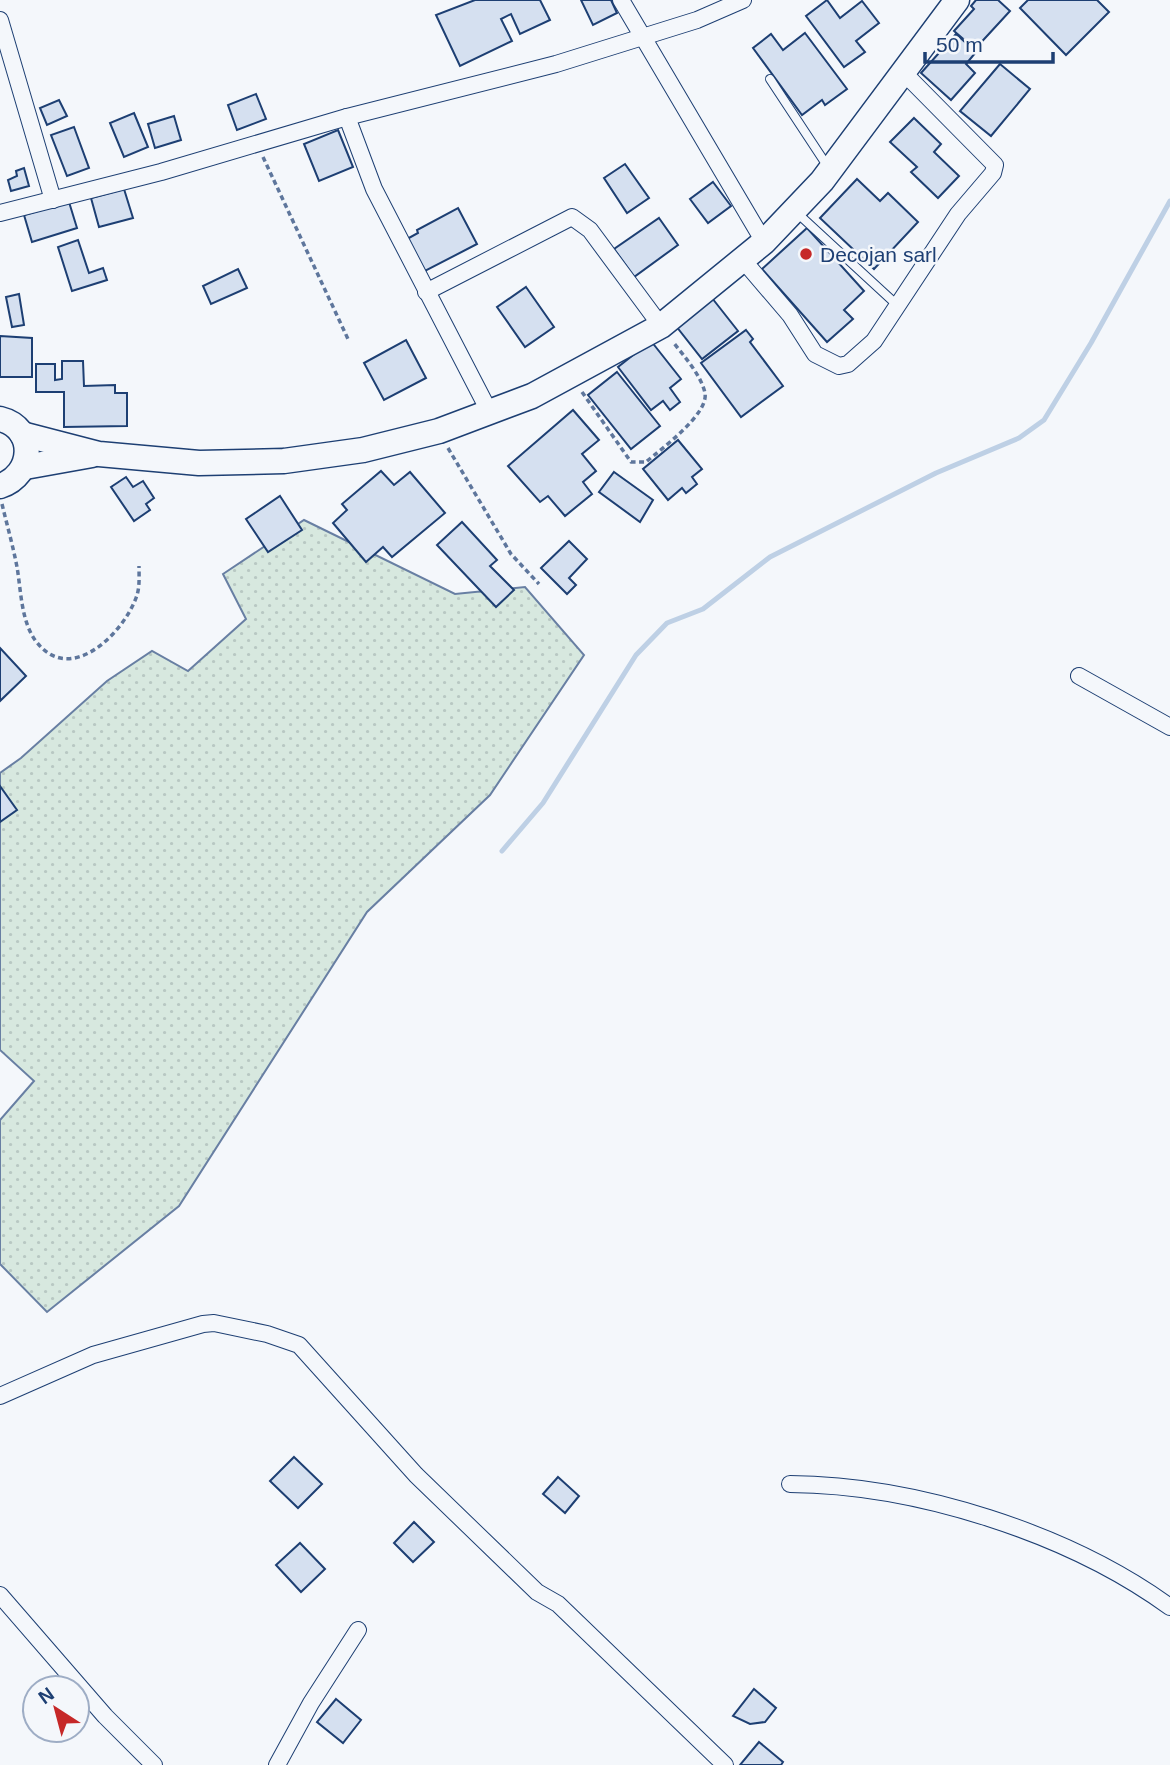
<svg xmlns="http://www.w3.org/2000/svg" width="1170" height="1765" font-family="Arial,sans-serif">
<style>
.grass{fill:url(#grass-dots);stroke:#687fa3;stroke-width:2}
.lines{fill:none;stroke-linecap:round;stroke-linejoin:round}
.stream{stroke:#bed0e5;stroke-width:5}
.building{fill:#d5e0f0;stroke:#1d3f73;stroke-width:2}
.service-casing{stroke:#1d3f73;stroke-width:10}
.minor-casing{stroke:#1d3f73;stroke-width:18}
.primary-casing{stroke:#1d3f73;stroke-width:27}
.path{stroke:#5e769c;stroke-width:3.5;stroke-dasharray:5 3.5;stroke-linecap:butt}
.service{stroke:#f4f7fb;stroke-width:8}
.minor{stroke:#f4f7fb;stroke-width:16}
.primary{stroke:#f4f7fb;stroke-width:24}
.poi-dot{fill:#c62828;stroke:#f4f7fb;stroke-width:2.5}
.labels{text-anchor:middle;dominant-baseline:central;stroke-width:5;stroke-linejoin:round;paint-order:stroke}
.poi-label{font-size:21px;fill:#1d3f73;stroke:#f4f7fb;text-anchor:start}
</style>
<defs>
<pattern id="grass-dots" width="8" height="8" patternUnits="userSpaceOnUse" patternTransform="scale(1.75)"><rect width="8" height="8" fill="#d7e8df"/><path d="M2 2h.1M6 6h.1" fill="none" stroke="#b8c8c3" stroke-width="1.8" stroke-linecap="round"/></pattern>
</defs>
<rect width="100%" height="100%" fill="#f4f7fb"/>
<polygon class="grass" points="304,520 455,594 525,587 584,655 490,795 367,912 179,1206 47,1312 0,1264 0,1120 34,1081 0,1050 0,773 21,758 107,681 152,651 188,671 246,619 223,574"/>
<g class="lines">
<polyline class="stream" points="502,851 543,803 636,655 667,623 703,609 770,557 936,473 1019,438 1044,420 1091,343 1170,201"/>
</g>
<g class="building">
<polygon points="475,0 540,0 550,20 520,34 511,14 501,19 512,41 460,66 436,15"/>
<polygon points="581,0 611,0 617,13 593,25"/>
<polygon points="827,0 840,18 862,1 879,23 856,41 865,52 844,67 806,16"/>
<polygon points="976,0 998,0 1010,11 975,49 954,31 974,9 971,6"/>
<polygon points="1028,0 1097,0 1109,12 1066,55 1020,8"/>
<polygon points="805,33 847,89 825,105 822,100 802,115 753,48 771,34 783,50"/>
<polygon points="956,34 976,52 966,64 975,73 951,100 921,73"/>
<polygon points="1000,64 1030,89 991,136 960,111"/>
<polygon points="256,94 266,119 237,130 228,105"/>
<polygon points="59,100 67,116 47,125 40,108"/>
<polygon points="134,113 148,147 124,157 110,123"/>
<polygon points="174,116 181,140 155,148 148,124"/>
<polygon points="914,118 941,144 934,152 959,176 938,198 911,172 917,167 890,142"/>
<polygon points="74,127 89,168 67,176 51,135"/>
<polygon points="338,130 353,167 319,181 304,144"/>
<polygon points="625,164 649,198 627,213 604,178"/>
<polygon points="24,168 29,186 11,191 8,180 17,176 16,171"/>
<polygon points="857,179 880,201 888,193 918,222 874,269 820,218"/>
<polygon points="713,182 731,206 708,223 690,199"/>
<polygon points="124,189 133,218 99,227 91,198"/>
<polygon points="69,202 77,228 32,242 24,215"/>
<polygon points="458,208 477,244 423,272 407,239 418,233 417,230"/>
<polygon points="659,218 678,245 634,277 614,249"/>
<polygon points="807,228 864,291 844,310 853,319 827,342 762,269"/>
<polygon points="78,240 89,273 103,268 107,280 72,291 58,247"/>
<polygon points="238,269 247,288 211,304 203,286"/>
<polygon points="526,287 554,327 525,347 497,307"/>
<polygon points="19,294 24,325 12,327 6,297"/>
<polygon points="712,298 738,331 702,359 676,326"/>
<polygon points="746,330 753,339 750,342 783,386 741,417 701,363"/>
<polygon points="0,336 32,338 32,377 0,377"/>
<polygon points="406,340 426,378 384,400 364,363"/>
<polygon points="651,341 681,379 670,388 680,402 670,410 663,401 651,410 618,367"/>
<polygon points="62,361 83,361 84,386 115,385 115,393 127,393 127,426 64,427 64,392 36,392 36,364 55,364 55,380 62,379"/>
<polygon points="617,372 660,426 631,449 588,395"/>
<polygon points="573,410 599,440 582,454 596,471 583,482 592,494 565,516 548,496 540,502 508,466"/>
<polygon points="678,440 702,469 692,477 697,484 686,493 682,488 668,500 643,469"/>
<polygon points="381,471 394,485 410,472 445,513 392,557 383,547 366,562 333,523 347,510 342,504"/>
<polygon points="614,472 653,500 640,522 599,492"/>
<polygon points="126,477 133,487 143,481 154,498 146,504 150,510 134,521 111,487"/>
<polygon points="280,496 302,530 268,552 246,519"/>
<polygon points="462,522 497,560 490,566 514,590 496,607 437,545"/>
<polygon points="569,541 587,559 569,578 576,585 567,594 541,568"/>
<polygon points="0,648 26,676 0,701"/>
<polygon points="0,786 17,810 0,822"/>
<polygon points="294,1457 322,1484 298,1508 270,1481"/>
<polygon points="558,1477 579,1496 565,1513 543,1494"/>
<polygon points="414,1522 434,1542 413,1562 394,1543"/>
<polygon points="300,1543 325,1569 301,1592 276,1565"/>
<polygon points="754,1689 776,1708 765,1722 750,1724 733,1716"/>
<polygon points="336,1699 361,1720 343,1743 317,1722"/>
<polygon points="759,1742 783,1762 781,1765 740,1765"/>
</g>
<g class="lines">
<defs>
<g id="service">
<polyline points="770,79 828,167"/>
<polyline points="795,211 896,304"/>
</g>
<g id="minor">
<polyline points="621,0 764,242"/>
<polyline points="0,20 53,200"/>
<polyline points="347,117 374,189 490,413"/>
<polyline points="0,213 161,172 347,117 556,64 697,20 743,0"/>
<polyline points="743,260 790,315 815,354 839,366 848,364 874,341 958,214 993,173 995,165 905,74"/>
<polyline points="426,292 572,217 590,230 661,326"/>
<polyline points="1079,676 1170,727"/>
<polyline points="0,1396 93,1355 203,1324 214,1323 267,1334 299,1345 416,1475 537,1592 558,1604 725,1765"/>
<path d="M790,1484C916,1485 1068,1533 1170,1607"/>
<polyline points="0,1595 105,1716 154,1765"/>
<polyline points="277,1765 311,1703 358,1630"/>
</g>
<g id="primary">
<path d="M0,419C37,428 34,475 0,486"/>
<polyline points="22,434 99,454 199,463 284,461 363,450 439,431 532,396 661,326 764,242 822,181 957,0"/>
<polyline points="25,467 92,455"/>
</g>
</defs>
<use href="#service" class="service-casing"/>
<use href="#minor" class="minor-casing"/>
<use href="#primary" class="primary-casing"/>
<g class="path">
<polyline points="263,157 348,339"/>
<path d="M582,392L631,462H646C661,449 709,414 705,393C701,375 684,356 673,342"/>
<polyline points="448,448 511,554 539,584"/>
<path d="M2,504C7,525 13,546 17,567C21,590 21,620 35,640C69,687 122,635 136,598C140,588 139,577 139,566"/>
</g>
<use href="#service" class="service"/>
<use href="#minor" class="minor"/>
<use href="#primary" class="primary"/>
</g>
<circle class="poi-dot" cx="806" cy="254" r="7"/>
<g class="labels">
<g class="poi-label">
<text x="820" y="254">Decojan sarl</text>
</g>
</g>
<g transform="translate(56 1709) rotate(324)"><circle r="33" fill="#f4f7fb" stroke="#9eadc5" stroke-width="2"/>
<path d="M0-5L12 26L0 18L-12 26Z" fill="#c62828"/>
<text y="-10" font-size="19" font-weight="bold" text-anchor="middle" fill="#1d3f73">N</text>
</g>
<path d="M925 52v10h128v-10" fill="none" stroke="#1d3f73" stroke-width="3.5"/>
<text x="936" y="52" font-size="21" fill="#1d3f73" stroke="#f4f7fb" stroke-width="5" paint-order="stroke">50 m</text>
</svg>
